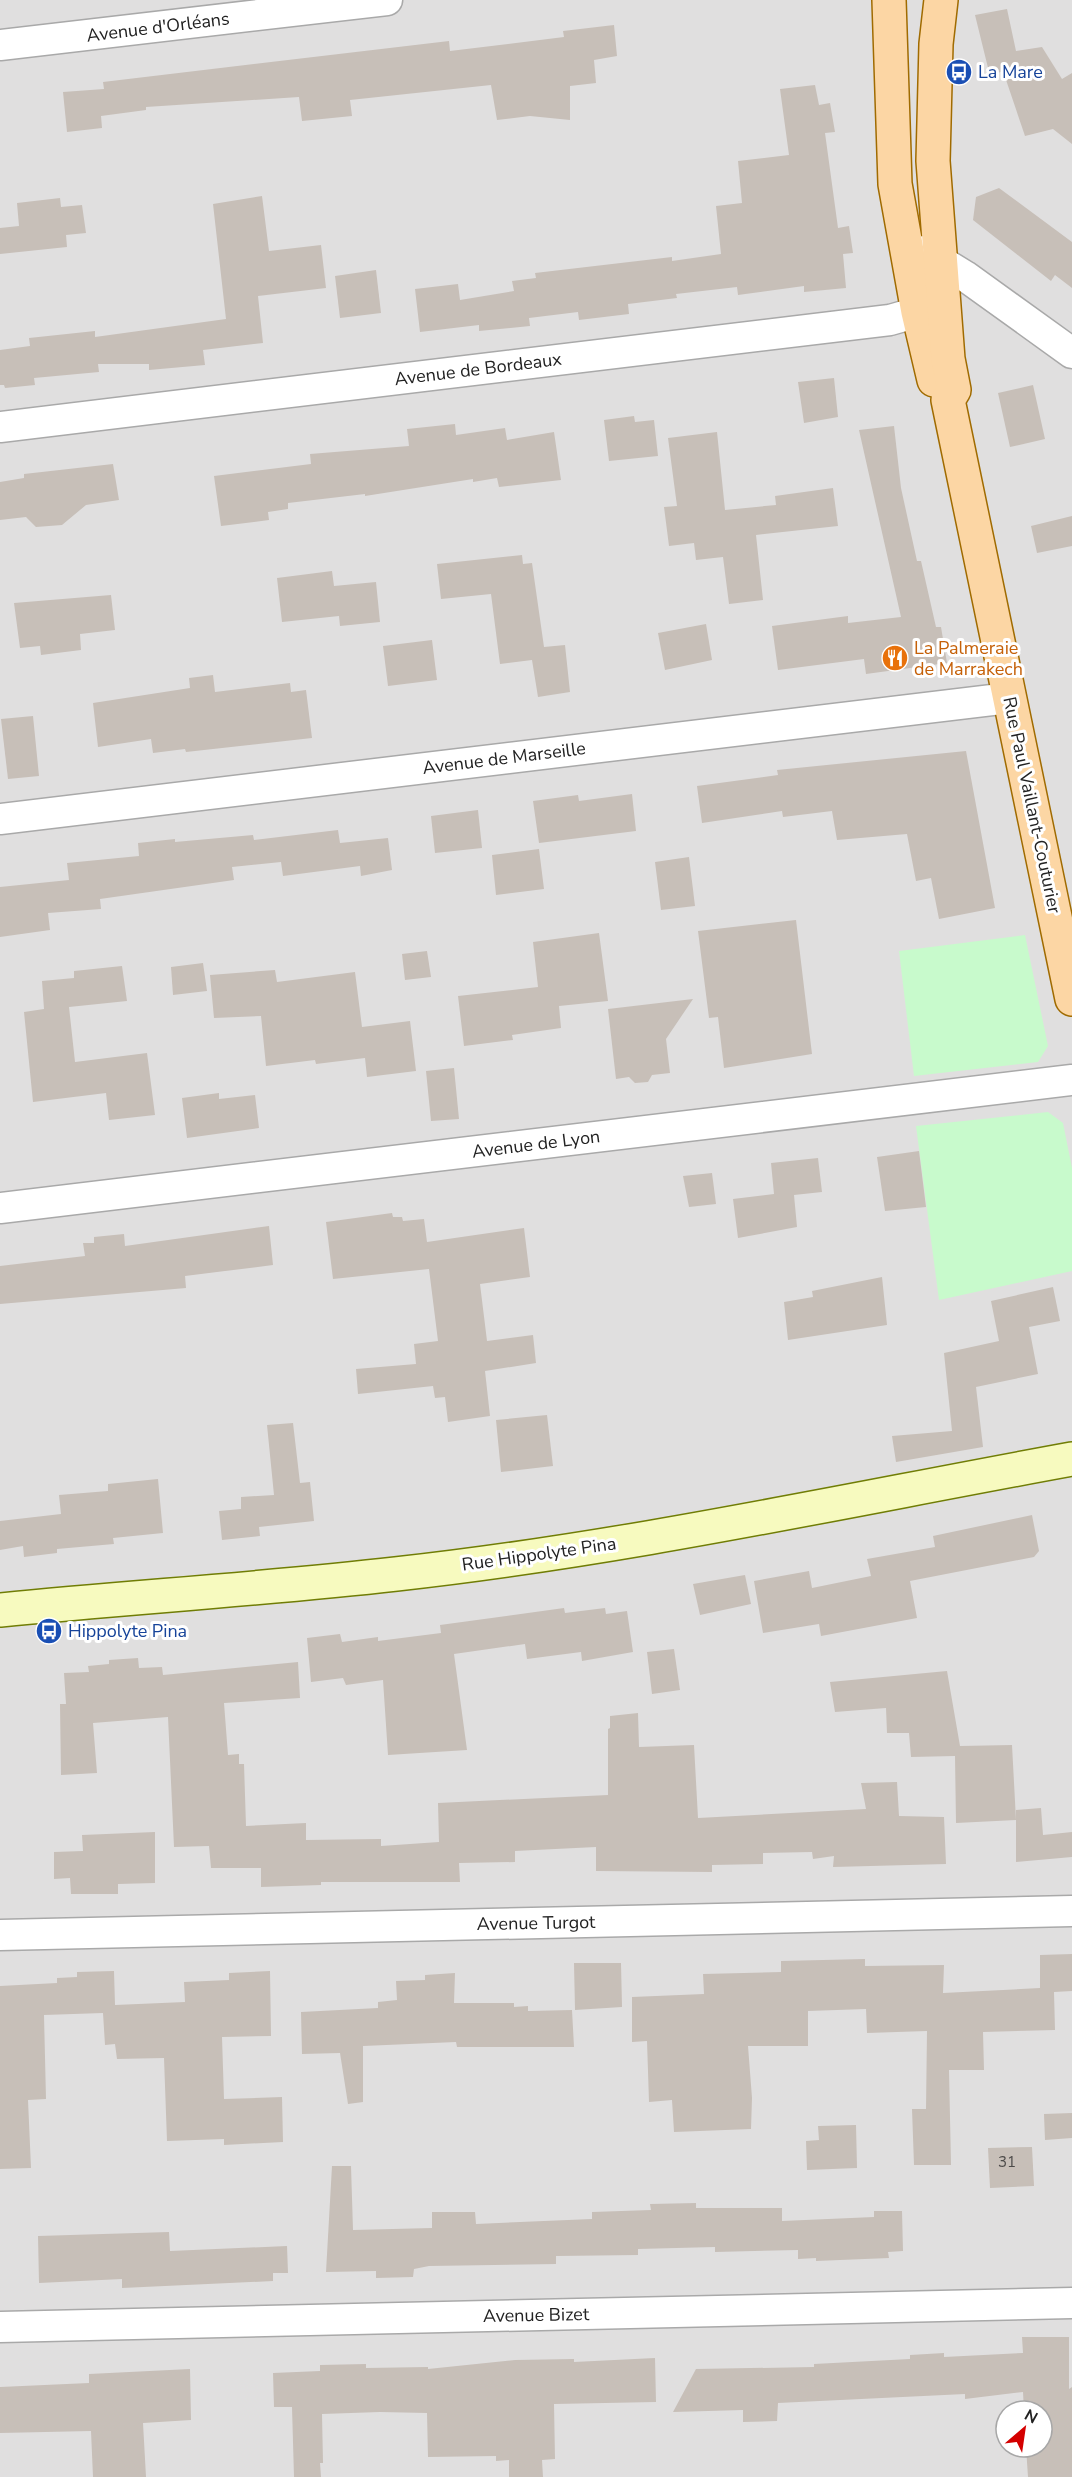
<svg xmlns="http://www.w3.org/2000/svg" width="1072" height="2477" font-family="'Nunito Sans',sans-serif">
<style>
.residential{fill:#e0dfdf;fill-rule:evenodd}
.park{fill:#c8facc}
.building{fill:#c7bfb8}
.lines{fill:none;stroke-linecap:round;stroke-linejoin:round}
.minor-casing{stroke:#a9a9a9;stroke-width:33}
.secondary-casing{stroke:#707d05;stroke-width:36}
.primary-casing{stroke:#a06b00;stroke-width:36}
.minor{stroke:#fff;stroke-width:30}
.secondary{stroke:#f7fabf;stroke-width:33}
.primary{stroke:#fcd6a4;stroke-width:33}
.labels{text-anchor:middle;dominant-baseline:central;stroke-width:6;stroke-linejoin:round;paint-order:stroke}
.number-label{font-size:15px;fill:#4b4948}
.street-label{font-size:18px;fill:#222;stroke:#fff}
.transit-label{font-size:18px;fill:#164399;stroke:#fff;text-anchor:start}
.food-label{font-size:18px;fill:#c56008;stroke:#fff;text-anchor:start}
</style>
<rect width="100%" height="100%" fill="#f2efe9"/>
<path class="residential" d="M0,0H1072V2477H0ZM1006,2411H1042V2447H1006Z"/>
<g class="park">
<polygon points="1025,935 1048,1046 1038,1062 914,1076 899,951"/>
<polygon points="1048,1112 1063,1123 1072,1168 1072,1271 939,1300 916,1126"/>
</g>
<g class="building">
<polygon points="1007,9 1016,51 1042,47 1062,79 1072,73 1072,144 1053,129 1025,136 1003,71 990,76 975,15"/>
<polygon points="614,25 617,56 594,60 596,83 570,86 570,120 530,116 497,120 491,85 350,100 352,116 302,121 299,97 146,107 146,110 101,116 102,128 67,132 63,92 104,89 103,82 449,41 450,51 564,37 563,31"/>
<polygon points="815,85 819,105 830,103 835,132 825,133 838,228 849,226 853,253 843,254 846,288 804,292 804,286 738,295 737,287 676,294 677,298 628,304 629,314 579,320 578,312 529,318 530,326 479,331 479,325 420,332 415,289 458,284 460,300 514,291 512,281 536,278 535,273 672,257 672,261 721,254 716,206 742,203 738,161 789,155 780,89"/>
<polygon points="999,188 1072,242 1072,288 1055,275 1051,281 973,220 976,197"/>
<polygon points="262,196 269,251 321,245 326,288 258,296 263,343 203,350 205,365 149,370 149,364 98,364 99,372 34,378 35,385 5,388 4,385 0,385 0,350 30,346 29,338 95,331 95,337 226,319 213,204"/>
<polygon points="60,198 61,207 82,205 86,233 66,235 67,247 0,254 0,228 19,226 17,203"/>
<polygon points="376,270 381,313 340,318 335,276"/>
<polygon points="834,378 838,417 804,423 798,382"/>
<polygon points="1033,385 1045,439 1010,447 998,393"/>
<polygon points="634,416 635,422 654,420 658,456 609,461 604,420"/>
<polygon points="455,424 456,435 505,428 507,440 554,432 561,480 499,487 497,478 473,482 473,479 365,496 365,494 288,503 288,509 268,512 269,520 221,526 214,476 311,464 310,454 409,446 407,429"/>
<polygon points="894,426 901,488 917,561 921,561 936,627 941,627 947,663 866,674 864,659 778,670 772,626 848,616 848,623 901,617 859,430"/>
<polygon points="717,432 725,510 776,505 775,496 833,488 838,526 756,535 763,600 729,604 723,557 696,560 694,543 669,546 664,507 677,506 668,438"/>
<polygon points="113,464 119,500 86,505 62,525 36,527 26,517 0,520 0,482 24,478 24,474"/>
<polygon points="1072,516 1072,546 1037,553 1031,526"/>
<polygon points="522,555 523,564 532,563 544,647 565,645 570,692 538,697 532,660 500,664 491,594 441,599 437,564"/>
<polygon points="332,571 334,586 376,582 380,622 340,626 339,616 282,622 277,578"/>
<polygon points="111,595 115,630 80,634 81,650 41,655 40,646 20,648 14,603"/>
<polygon points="706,624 712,660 665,670 658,633"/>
<polygon points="432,640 437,680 388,686 383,646"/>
<polygon points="213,675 215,692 290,683 291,692 306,690 312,738 186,752 185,749 153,753 151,739 98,747 93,703 190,688 189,678"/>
<polygon points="33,716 39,776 8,779 1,719"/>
<polygon points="966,751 995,908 939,919 931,878 916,881 907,834 837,840 832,811 783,817 782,811 702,823 697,786 778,775 777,770"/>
<polygon points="632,794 636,831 539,843 533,801 578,795 579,801"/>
<polygon points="478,810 482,848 435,853 431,816"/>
<polygon points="338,830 340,843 388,838 392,870 361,876 360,866 283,876 281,862 232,867 234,880 100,899 101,909 48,913 50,930 0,937 0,887 69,880 67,863 139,856 138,843 175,839 175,842 253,835 254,840"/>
<polygon points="539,849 544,889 496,895 492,855"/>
<polygon points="689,857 695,906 661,910 655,862"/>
<polygon points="796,920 812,1054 724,1068 718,1017 709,1018 698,931"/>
<polygon points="599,933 608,1001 559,1006 561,1028 512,1035 513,1040 464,1046 458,996 538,987 533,942"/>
<polygon points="427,951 431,977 405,980 402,954"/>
<polygon points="203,963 207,991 173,995 171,967"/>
<polygon points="122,966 127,1001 69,1007 75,1062 147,1053 155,1115 109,1120 106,1093 33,1102 24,1012 44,1009 42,981 74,978 74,971"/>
<polygon points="275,970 277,982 355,972 362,1027 410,1021 416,1071 367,1077 365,1058 316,1064 315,1060 266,1066 261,1016 214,1018 210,975"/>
<polygon points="693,999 666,1039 670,1073 652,1075 648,1082 635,1083 629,1077 616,1079 608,1009"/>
<polygon points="454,1068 459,1119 431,1121 426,1071"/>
<polygon points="219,1093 219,1099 255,1095 259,1128 187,1138 182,1098"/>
<polygon points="919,1151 926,1207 885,1211 877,1157"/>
<polygon points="818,1158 822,1192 794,1195 797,1227 738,1238 733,1199 774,1194 771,1163"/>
<polygon points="712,1173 716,1204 689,1207 683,1176"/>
<polygon points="392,1213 393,1217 402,1217 403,1221 424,1219 427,1242 524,1228 530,1277 480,1284 487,1341 533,1335 536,1363 485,1371 490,1416 448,1422 445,1397 435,1398 433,1386 358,1394 356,1369 416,1364 414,1344 438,1341 429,1269 333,1279 326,1222"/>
<polygon points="269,1226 273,1265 185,1276 186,1288 0,1304 0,1266 85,1256 83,1243 94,1243 94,1237 124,1234 125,1246"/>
<polygon points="882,1277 887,1325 788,1340 784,1302 813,1297 812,1291"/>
<polygon points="1053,1287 1060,1321 1029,1327 1038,1374 976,1387 983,1447 896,1462 892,1436 952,1431 944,1353 999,1341 991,1301"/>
<polygon points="547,1415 553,1466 501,1472 496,1420"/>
<polygon points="293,1423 300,1483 310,1482 314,1521 259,1527 260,1536 222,1540 219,1511 241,1509 241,1497 274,1495 267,1425"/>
<polygon points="158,1479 163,1533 113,1538 114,1544 57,1549 57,1553 24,1557 23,1546 0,1550 0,1521 61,1514 59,1495 108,1491 108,1484"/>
<polygon points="1032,1515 1039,1551 1034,1557 910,1581 917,1618 821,1636 819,1624 763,1633 754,1581 809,1571 812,1588 871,1576 867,1559 935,1547 933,1536"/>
<polygon points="745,1575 751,1604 700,1615 693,1584"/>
<polygon points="564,1608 565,1613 605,1608 606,1614 627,1611 633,1652 582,1661 581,1652 527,1659 525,1644 454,1654 467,1750 388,1755 383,1680 346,1685 343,1678 311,1682 307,1638 340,1634 342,1642 378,1637 378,1641 441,1633 440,1625"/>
<polygon points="674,1649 680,1690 652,1694 647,1652"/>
<polygon points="138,1658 139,1668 162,1667 163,1675 298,1662 300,1698 224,1703 228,1755 239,1754 239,1764 244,1764 246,1826 306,1823 306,1840 381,1839 381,1846 439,1842 438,1803 608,1795 608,1729 610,1728 610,1716 638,1713 639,1747 694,1745 698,1818 866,1809 861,1783 897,1782 899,1816 944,1817 946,1864 833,1867 834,1856 813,1859 812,1852 763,1853 763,1864 712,1865 712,1872 596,1871 596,1847 515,1851 515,1862 459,1863 460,1882 321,1882 321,1885 261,1887 261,1868 211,1868 209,1846 174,1847 168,1717 93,1723 97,1773 61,1775 60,1704 66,1704 64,1673 89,1672 88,1666 109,1664 109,1660"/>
<polygon points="947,1671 960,1746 1012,1745 1016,1820 956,1823 955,1756 911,1757 909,1733 887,1733 886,1708 835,1712 830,1682"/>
<polygon points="1041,1808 1043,1835 1072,1832 1072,1857 1016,1862 1016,1810"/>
<polygon points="155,1832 155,1883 118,1884 118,1894 71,1894 70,1878 54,1879 54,1852 83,1851 82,1835"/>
<polygon points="1072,1954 1072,1991 1054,1992 1055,2030 983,2032 984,2070 949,2070 951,2165 914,2165 912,2109 926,2109 927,2031 867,2033 866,2009 808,2011 808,2046 748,2046 752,2098 751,2129 674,2132 672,2100 649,2102 647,2041 632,2042 632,1997 704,1994 703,1974 781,1972 781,1961 865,1959 865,1966 944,1965 943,1993 1040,1988 1040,1955"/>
<polygon points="574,1963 621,1963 622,2007 575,2010"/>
<polygon points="114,1971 115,2005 185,2002 184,1982 229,1980 229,1973 270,1971 271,2036 222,2037 224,2099 282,2097 283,2142 224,2145 224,2139 167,2141 164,2058 117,2059 115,2044 105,2045 103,2013 44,2015 46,2099 28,2100 31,2168 0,2169 0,1986 57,1983 57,1978 77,1977 77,1972"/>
<polygon points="455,1973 454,2003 514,2003 514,2007 528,2006 528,2011 572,2010 574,2047 457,2047 456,2042 363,2046 363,2102 348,2104 340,2053 302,2054 301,2012 378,2008 378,2002 397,2000 396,1981 425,1980 425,1975"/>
<polygon points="1072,2113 1072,2138 1045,2140 1044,2114"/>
<polygon points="856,2125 857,2168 807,2170 806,2141 819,2140 818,2126"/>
<polygon points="1032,2147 1034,2186 990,2188 988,2148"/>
<polygon points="332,2166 351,2166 353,2230 432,2228 432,2212 475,2212 476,2224 592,2219 592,2212 651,2210 650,2204 696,2203 696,2208 782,2208 782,2221 874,2217 874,2211 902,2211 903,2251 888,2252 889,2258 816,2261 816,2258 798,2259 798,2250 715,2252 715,2247 638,2249 638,2255 556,2256 556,2264 429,2266 414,2269 413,2277 376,2278 376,2271 326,2272"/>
<polygon points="169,2232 170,2251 287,2246 288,2273 273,2273 273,2281 122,2288 122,2279 39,2283 38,2236"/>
<polygon points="1022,2337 1069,2337 1069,2389 1072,2387 1072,2477 1028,2477 1026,2447 1042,2447 1042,2411 1024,2411 1023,2392 965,2399 965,2394 778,2403 777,2421 743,2422 743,2410 673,2412 696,2369 814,2367 814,2364 910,2359 910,2355 944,2353 944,2357 1023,2353"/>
<polygon points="655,2358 656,2402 554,2404 555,2459 542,2460 543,2477 509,2477 509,2460 496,2461 496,2456 428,2457 427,2413 380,2412 322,2414 323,2463 320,2463 321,2477 294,2477 292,2407 274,2407 273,2373 320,2371 320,2365 366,2364 366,2368 428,2367 428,2369 515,2360 574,2359 574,2362"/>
<polygon points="190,2369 191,2420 143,2423 146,2477 93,2477 91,2431 0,2433 0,2387 89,2383 89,2374"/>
</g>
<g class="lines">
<defs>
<g id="minor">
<polyline points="0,45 387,0"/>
<polyline points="924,251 965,276 1072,353"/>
<polyline points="0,427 890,320 918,312 933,295"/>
<polyline points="0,819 1009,698"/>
<polyline points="0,1208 1072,1080"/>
<polyline points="0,1935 1072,1911"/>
<polyline points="0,2327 1072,2303"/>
</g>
<path id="secondary" d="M0,1610C132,1597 264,1589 396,1574C623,1549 847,1500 1072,1459"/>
<g id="primary">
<polyline points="889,0 895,184 918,312 934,380"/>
<polyline points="941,0 936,44 933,161 948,359 954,390 948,400 1072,999"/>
</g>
</defs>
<use href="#minor" class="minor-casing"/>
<use href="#secondary" class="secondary-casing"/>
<use href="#primary" class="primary-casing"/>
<use href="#minor" class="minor"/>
<use href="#secondary" class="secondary"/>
<use href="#primary" class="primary"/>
</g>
<defs>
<symbol id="bus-disc" viewBox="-11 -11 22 22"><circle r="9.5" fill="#1a4fb4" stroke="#fff"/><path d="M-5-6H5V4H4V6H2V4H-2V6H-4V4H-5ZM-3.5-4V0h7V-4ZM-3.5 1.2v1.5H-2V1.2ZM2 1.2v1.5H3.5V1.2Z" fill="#fff"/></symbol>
<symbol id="restaurant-disc" viewBox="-11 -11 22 22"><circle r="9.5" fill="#e8710a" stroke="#fff"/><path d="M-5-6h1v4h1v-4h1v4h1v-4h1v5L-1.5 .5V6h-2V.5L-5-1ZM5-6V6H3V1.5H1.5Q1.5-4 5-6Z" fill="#fff"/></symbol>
</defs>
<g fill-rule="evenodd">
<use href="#bus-disc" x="944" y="57" width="30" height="30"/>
<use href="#restaurant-disc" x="880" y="643" width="30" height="30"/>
<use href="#bus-disc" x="34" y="1616" width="30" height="30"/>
</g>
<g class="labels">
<g class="number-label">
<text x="1007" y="2162">31</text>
</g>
<g class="street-label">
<text transform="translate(158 27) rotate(-7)">Avenue d'Orléans</text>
<text transform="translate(478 369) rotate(-7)">Avenue de Bordeaux</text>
<text transform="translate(504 758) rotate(-7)">Avenue de Marseille</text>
<text transform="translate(1032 805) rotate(78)">Rue Paul Vaillant-Couturier</text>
<text transform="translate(536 1144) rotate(-7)">Avenue de Lyon</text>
<text transform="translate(539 1554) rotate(-8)">Rue Hippolyte Pina</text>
<text transform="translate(536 1923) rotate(-1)">Avenue Turgot</text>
<text transform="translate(536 2315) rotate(-1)">Avenue Bizet</text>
</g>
<g class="transit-label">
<text x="978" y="72">La Mare</text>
<text x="68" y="1631">Hippolyte Pina</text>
</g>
<g class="food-label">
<text x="914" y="648">La Palmeraie<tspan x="914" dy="21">de Marrakech</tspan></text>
</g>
</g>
<g transform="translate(1024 2429) rotate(29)"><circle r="28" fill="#ffffff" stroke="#a7a7a7" stroke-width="1.5"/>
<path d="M0-4.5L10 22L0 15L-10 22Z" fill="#d40000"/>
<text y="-9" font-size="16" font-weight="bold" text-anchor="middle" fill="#222222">N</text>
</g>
</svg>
